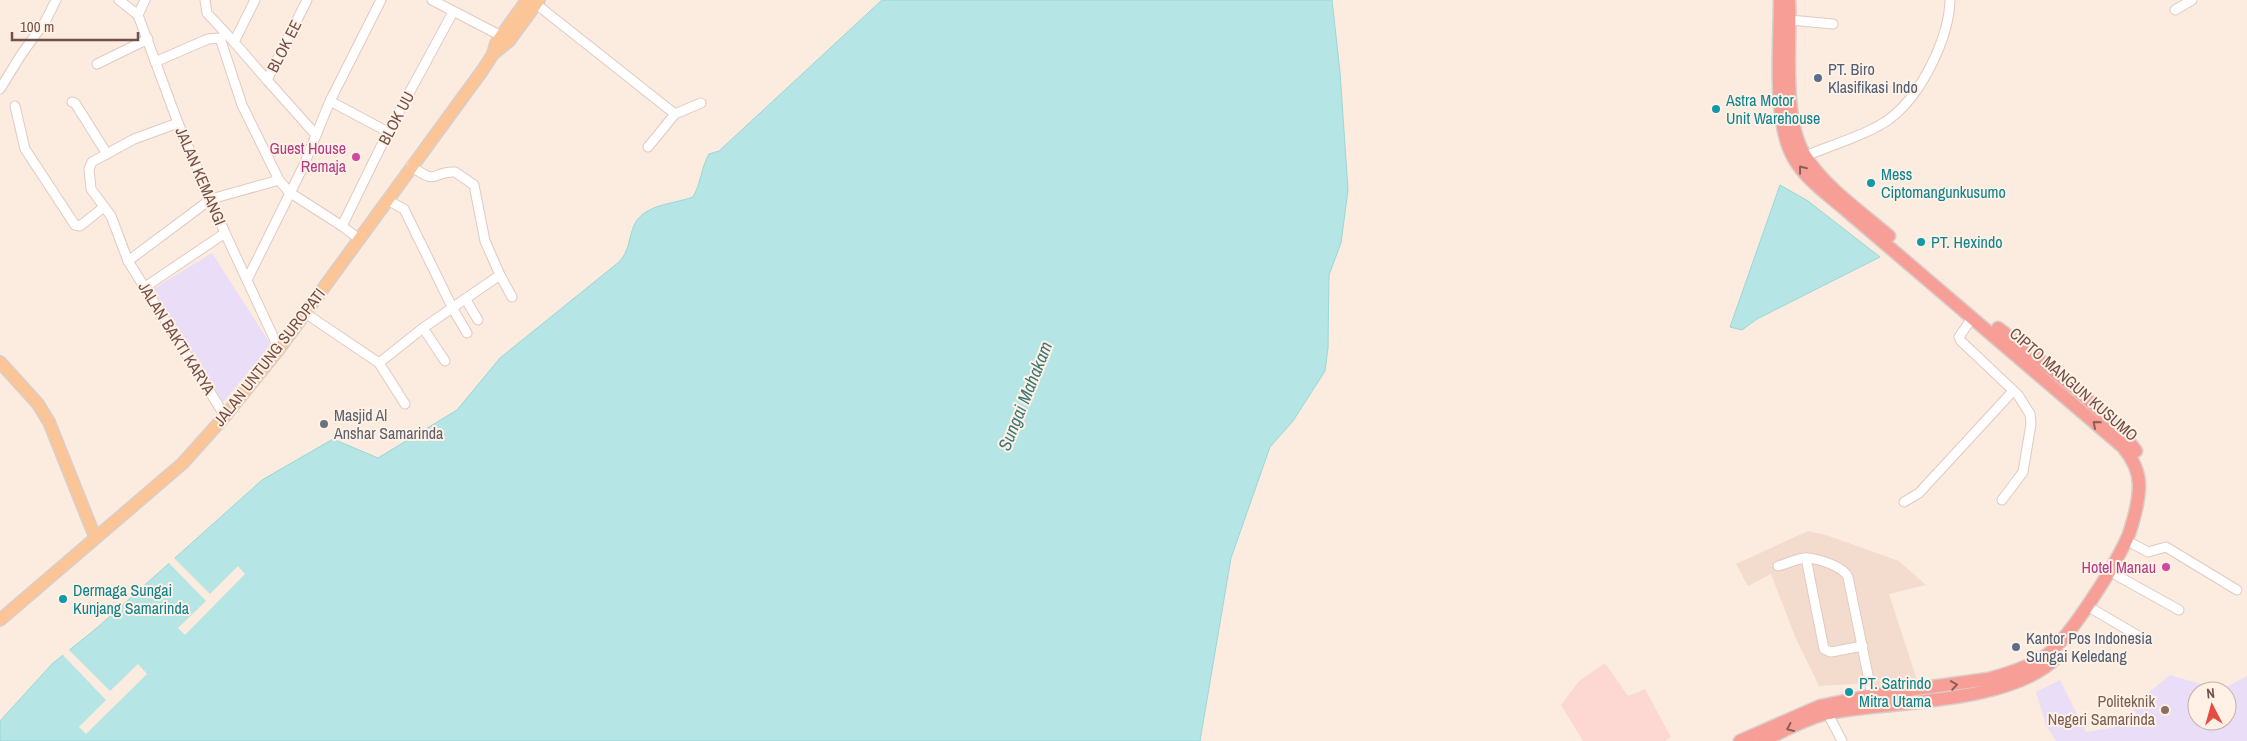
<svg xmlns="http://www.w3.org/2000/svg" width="2247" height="741" font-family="'Archivo Narrow',sans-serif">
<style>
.residential{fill:#f3dcce}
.commercial{fill:#fdd8d3}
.education{fill:#e9ddf8;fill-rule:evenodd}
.water{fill:#b5e5e4;stroke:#9bd7d6}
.pier{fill:#fcecdf}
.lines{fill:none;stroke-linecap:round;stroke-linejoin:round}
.minor-casing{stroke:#e2c9bf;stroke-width:11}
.major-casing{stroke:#d8cecb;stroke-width:14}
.highway-casing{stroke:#d8cecb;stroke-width:15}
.minor{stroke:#fff;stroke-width:9}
.major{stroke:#fbc597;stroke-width:11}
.highway{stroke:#f79f96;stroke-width:12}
.oneway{stroke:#8d5f57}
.service-dot{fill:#5c6f8a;stroke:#fff1e5;stroke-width:2}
.culture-dot{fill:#0f9aa8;stroke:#fff1e5;stroke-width:2}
.hotel-dot{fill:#d1479c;stroke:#fff1e5;stroke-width:2}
.worship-dot{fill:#6b7280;stroke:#fff1e5;stroke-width:2}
.education-dot{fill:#8d6e63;stroke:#fff1e5;stroke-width:2}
.labels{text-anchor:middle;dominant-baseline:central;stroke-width:4;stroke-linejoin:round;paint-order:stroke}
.street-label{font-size:16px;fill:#724f47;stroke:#fff1e5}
.service-label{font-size:16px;fill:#4e5e75;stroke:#fff1e5;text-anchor:start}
.culture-label{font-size:16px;fill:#0d838f;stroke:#fff1e5;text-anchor:start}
.hotel-label{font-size:16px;fill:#b23c85;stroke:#fff1e5;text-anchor:end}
.worship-label{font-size:16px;fill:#5b616d;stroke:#fff1e5;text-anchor:start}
.education-label{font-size:16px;fill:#785e54;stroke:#fff1e5;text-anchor:end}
.water-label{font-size:18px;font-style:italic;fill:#3c7878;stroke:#fff1e5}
</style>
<rect width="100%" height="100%" fill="#fcecdf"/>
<polygon class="residential" points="1808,531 1826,535 1899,561 1926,585 1889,594 1918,683 1879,690 1870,683 1819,686 1796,639 1771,574 1748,586 1736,564"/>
<polygon class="commercial" points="1605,663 1628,696 1645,689 1671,737 1665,741 1583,741 1561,705 1579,681"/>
<g class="education">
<polygon points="212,253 271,345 223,402 153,289"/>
<path d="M2170,675L2221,690L2247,676V741H2056L2046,725L2036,692L2060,680L2086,732L2112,728L2136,714L2132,706ZM2197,691H2227V721H2197Z"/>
</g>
<g class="water">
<path d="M882,0H1332L1340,72L1348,190L1341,243L1329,275L1328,348L1325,371L1293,421L1270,447L1231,558L1200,741H0V721L52,664L98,627L262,480L333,439L378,458L457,410L500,358L619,262C628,252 628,244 632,231C639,204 671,205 693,197C701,183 701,168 709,154L719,151Z"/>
<polygon points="1780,185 1808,201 1880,257 1757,319 1742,330 1730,327"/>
</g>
<g class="pier">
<polygon points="173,557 210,594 238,566 245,574 185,635 178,628 206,601 168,562"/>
<polygon points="67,648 110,691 138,664 147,674 86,734 79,727 106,700 61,653"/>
</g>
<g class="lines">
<defs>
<g id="minor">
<polyline points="119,0 138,15"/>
<polyline points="145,0 138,15 178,123 225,233 279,349"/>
<polyline points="205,0 207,13 234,42"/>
<polyline points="255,0 234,42 267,80"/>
<polyline points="307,0 267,80 316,135"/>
<polyline points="432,0 507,39"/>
<polyline points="536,4 675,114"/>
<polyline points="2175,10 2192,0"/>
<polyline points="1790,20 1833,24"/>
<polyline points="155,62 208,39 220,38 242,105 279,180 289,192 342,226 359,239"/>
<polyline points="97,64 148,39"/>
<polyline points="0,89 21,55 46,20 56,0"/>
<polyline points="330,101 388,132"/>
<polyline points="72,102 75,103 107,154"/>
<polyline points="15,106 25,149 75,225 80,226 104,207"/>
<polyline points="178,123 134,139 92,162 89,169 91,189 111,216 128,261 225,416"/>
<polyline points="648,147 675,114 701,103"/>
<path d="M1805,156C1829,146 1873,133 1892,117C1922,93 1949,38 1950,0"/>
<path d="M411,166C440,187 430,171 455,172L474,185L485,241L500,275"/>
<polyline points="387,200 404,209 453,309 467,333"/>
<polyline points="342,226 388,132 453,12"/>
<polyline points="128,261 211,199 279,180"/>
<polyline points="247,280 303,167 330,101 381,0"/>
<polyline points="145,287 225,233"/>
<polyline points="466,300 478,320"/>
<polyline points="305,313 379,363 405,404"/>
<polyline points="1972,318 1959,337 1961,341 2018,395 2030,414 2031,424 2023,472 2002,500"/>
<polyline points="423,328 445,361"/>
<polyline points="379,363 423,328 500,275 512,297"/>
<polyline points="1904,502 1919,493 2013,391"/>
<polyline points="2133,544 2148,552 2166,547 2237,590"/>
<polyline points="1806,558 1824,649 1831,652 1863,646"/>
<path d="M1778,566C1786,564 1796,559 1805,558C1817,558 1843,566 1848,577L1873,700"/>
<polyline points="2116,575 2179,610"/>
<polyline points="2094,610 2140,637"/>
<polyline points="1828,714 1842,741"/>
</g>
<g id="major">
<polyline points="493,54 509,41 539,0"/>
<polyline points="0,362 38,404 49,422 95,537"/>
<polyline points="0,620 183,463 225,416 279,349 482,71 493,54 496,43 527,0"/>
</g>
<g id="highway">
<path d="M1789,0C1791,44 1782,116 1804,154C1822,185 1862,213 1889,236"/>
<path d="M1998,328C2043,363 2102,405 2136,451"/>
<path d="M1740,741L1820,706L1873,695L1988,679C2007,674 2031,667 2048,654C2071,636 2117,563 2129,534C2134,519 2139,502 2139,485C2139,471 2132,458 2123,447L1841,206C1823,191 1801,175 1791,153C1773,115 1780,43 1780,0"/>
<path d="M1762,741C1784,731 1806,718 1829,713C1892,701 2010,704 2056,658"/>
</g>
</defs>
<use href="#minor" class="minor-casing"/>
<use href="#major" class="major-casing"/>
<use href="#highway" class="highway-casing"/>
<use href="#minor" class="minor"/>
<use href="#major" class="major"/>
<use href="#highway" class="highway"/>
</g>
<defs><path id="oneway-chevron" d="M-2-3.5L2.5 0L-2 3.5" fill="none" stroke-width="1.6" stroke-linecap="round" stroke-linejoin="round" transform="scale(1.25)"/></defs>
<g class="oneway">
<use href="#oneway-chevron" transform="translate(1802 169) rotate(-128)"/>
<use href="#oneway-chevron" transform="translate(2096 424) rotate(-139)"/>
<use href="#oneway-chevron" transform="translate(1954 685) rotate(-9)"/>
<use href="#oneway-chevron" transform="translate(1790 728) rotate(156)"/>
</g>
<g class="service-dot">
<circle cx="1818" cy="78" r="5"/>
<circle cx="2016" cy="647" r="5"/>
</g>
<g class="culture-dot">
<circle cx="1716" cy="109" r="5"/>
<circle cx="1871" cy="183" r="5"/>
<circle cx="1921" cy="242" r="5"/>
<circle cx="63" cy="599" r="5"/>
<circle cx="1849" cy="692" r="5"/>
</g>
<g class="hotel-dot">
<circle cx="356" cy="157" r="5"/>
<circle cx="2166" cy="567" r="5"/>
</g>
<circle class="worship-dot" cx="324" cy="424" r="5"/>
<circle class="education-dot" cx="2165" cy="710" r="5"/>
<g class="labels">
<g class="street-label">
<text transform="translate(284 46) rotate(-63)">BLOK EE</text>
<text transform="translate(396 118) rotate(-62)">BLOK UU</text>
<text transform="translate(201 176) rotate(67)">JALAN KEMANGI</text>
<text transform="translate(177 338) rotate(58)">JALAN BAKTI KARYA</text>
<text transform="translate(269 357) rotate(-52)">JALAN UNTUNG SUROPATI</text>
<text transform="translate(2074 384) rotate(41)">CIPTO MANGUN KUSUMO</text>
</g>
<g class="service-label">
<text x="1828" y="69">PT. Biro<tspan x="1828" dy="18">Klasifikasi Indo</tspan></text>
<text x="2026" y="638">Kantor Pos Indonesia<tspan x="2026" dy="18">Sungai Keledang</tspan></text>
</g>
<g class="culture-label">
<text x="1726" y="100">Astra Motor<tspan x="1726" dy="18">Unit Warehouse</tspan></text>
<text x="1881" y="174">Mess<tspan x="1881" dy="18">Ciptomangunkusumo</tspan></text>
<text x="1931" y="242">PT. Hexindo</text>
<text x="73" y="590">Dermaga Sungai<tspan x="73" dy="18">Kunjang Samarinda</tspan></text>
<text x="1859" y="683">PT. Satrindo<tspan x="1859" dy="18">Mitra Utama</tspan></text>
</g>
<g class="hotel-label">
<text x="346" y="148">Guest House<tspan x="346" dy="18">Remaja</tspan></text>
<text x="2156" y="567">Hotel Manau</text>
</g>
<g class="worship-label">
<text x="334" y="415">Masjid Al<tspan x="334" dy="18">Anshar Samarinda</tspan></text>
</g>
<g class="education-label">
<text x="2155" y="701">Politeknik<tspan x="2155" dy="18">Negeri Samarinda</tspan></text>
</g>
<g class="water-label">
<text transform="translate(1025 396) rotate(-68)">Sungai Mahakam</text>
</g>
</g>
<g transform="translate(2212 706) rotate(354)"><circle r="24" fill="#fff1e5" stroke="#c7b0a6"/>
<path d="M0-4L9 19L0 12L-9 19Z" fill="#e74c43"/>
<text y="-8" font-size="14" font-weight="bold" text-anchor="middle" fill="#724f47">N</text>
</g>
<path d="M12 32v8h126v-8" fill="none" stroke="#724f47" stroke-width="2.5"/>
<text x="20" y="32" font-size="15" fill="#724f47" stroke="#fff1e5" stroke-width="4" paint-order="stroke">100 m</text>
</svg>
